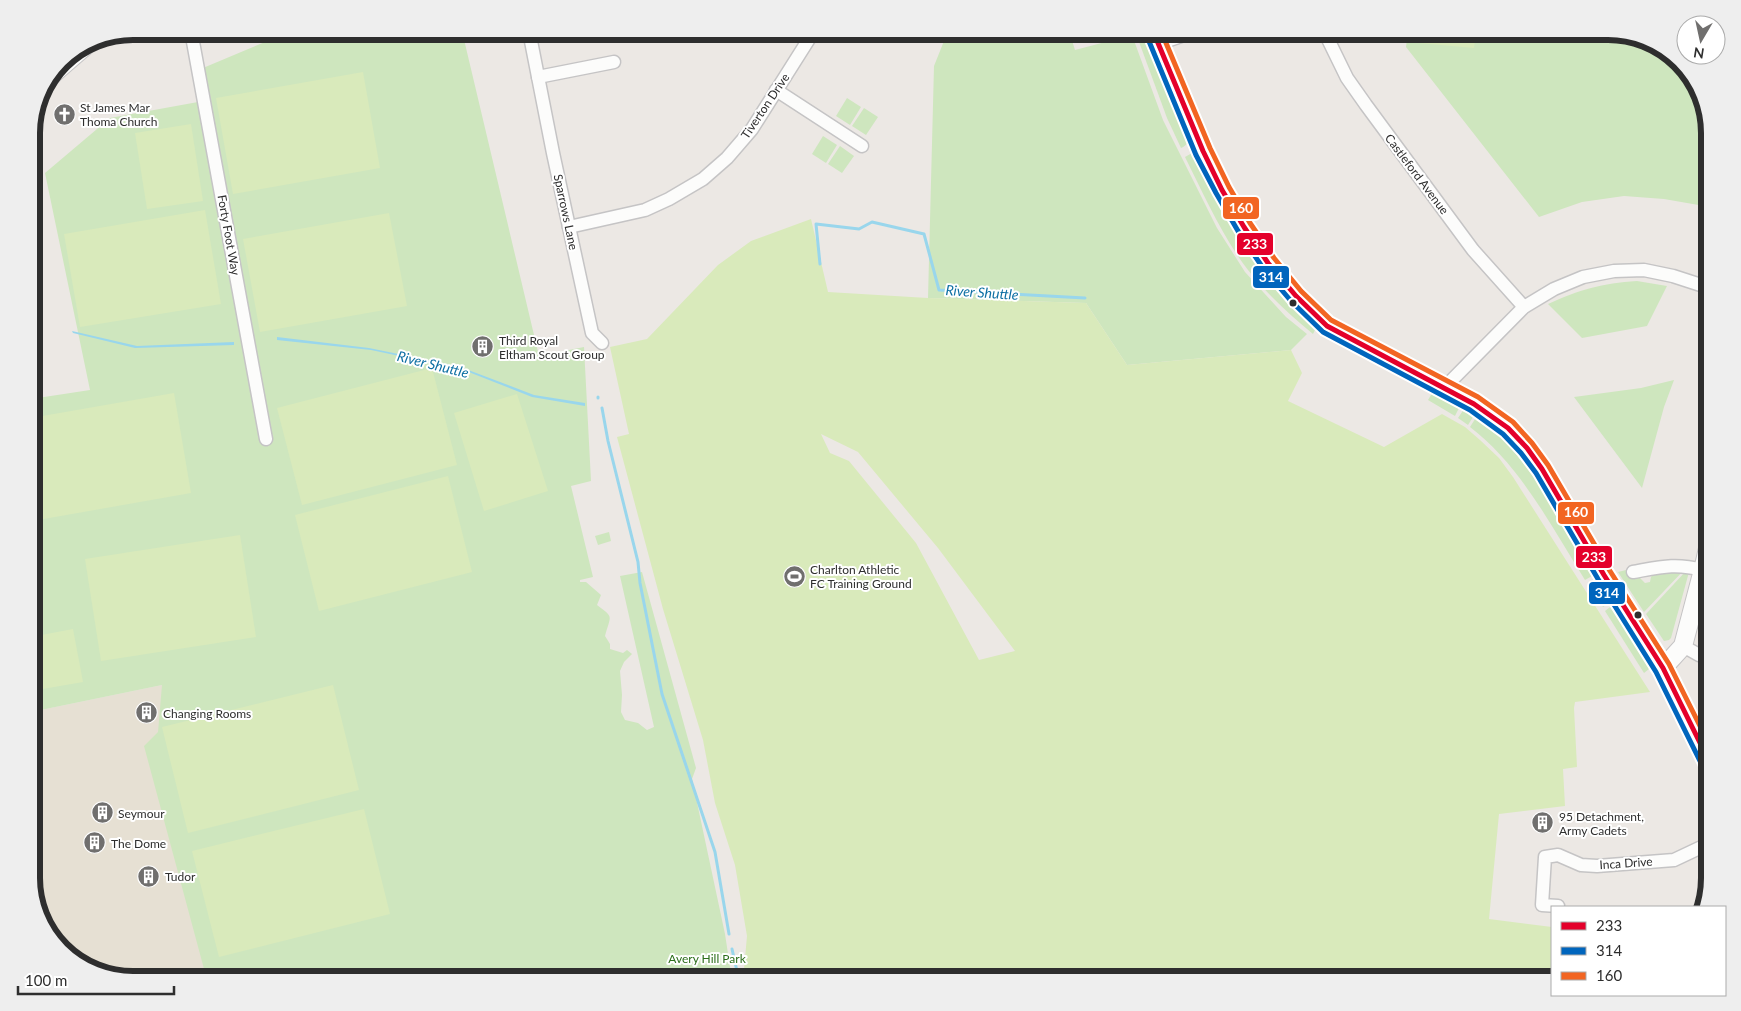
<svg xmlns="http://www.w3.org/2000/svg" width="1741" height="1011" font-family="Lato,sans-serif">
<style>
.education{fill:#e6e0d3}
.green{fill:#cee6be}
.pitch{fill:#d9eabb;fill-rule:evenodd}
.water{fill:#99d6ec}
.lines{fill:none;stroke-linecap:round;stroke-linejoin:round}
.stream{stroke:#99d6ec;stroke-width:3}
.street-casing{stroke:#c5c4c5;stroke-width:15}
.secondary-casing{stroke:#c5c4c5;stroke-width:20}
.primary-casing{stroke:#c6c5c4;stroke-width:21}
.street{stroke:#fcfcfb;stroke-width:12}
.secondary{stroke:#fcfcfb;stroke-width:18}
.primary{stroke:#e8e4d6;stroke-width:19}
.bus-1-casing{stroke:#fff;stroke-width:9}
.bus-2-casing{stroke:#fff;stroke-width:9}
.bus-3-casing{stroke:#fff;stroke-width:9}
.bus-1{stroke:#e4002b;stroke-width:5}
.bus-2{stroke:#0065bd;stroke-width:5}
.bus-3{stroke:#f26522;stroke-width:5}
.bus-dot{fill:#2e2e2e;stroke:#fff;stroke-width:2}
.labels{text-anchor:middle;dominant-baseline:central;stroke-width:4;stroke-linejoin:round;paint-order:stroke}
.street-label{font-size:12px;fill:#2e2e2e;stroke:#fff}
.poi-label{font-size:12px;fill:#2e2e2e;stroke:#fff;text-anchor:start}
.park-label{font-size:12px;fill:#2c6e1b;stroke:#fff}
.water-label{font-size:14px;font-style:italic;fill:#0d6fa3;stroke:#fff}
.rim{fill:none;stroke:#2e2e2e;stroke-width:6}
.line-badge{stroke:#fff;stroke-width:2}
.badge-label{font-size:14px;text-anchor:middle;font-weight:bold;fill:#fff}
</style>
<rect width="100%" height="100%" fill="#ece8e4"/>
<polygon class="education" points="162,685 428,978 422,980 133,980 82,966 45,929 31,884 31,712"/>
<g class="green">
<path d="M277,31H462L539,356L584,347L591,481L571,486L593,577L580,580V582H586L601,595L597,605C614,618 611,614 605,636L610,644V649L623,653L627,650L632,654L624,662L620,671L622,695L621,712L625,720L638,723L647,730L654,727L620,576L642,572L696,768L692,779L725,934L732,980H207L144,746L158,732L162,685L31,712V399L90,390L45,173L110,118L209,100L203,68L265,42L263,38Z"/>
<polygon points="948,31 1069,31 1075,50 1132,35 1163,120 1217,228 1245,272 1286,317 1307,334 1291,350 1127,365 1086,303 928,298 934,66"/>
<path d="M1135,31H1145L1189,138C1188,143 1186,146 1181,148L1167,118Z"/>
<polygon points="1408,31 1608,31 1659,45 1693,77 1710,127 1710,207 1664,199 1624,196 1582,202 1539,217 1406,47"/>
<polygon points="847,98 861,107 850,125 836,116"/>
<polygon points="864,108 878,117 866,135 852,126"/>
<polygon points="823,136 837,145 826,163 812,154"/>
<polygon points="840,146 854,156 842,173 828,164"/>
<path d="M1192,153L1197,154C1217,197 1238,241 1268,278C1282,296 1300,312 1316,328L1313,334C1290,315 1267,294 1248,270C1223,238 1203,193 1185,157Z"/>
<path d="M1637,281L1667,286L1647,326L1582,338L1548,304C1579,290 1602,283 1637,281Z"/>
<polygon points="1674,380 1664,407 1642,488 1574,397 1641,388"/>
<polygon points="1434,390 1460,406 1455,416 1428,400"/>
<polygon points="1464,409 1473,413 1471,416 1473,417 1468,425 1458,418"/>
<path d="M1477,416C1529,457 1557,514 1592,569L1589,571L1592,576L1585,580C1551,526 1521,466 1470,427Z"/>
<polygon points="609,532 611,541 598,545 595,536"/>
<polygon points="1685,569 1644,612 1618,572 1626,570 1631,577 1638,576 1645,583 1650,582 1651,577 1654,573"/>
<polygon points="1686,571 1689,572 1671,638 1669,640 1664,641 1646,614"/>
<polygon points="1594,579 1600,589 1603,587 1612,602 1603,607 1588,583"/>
<polygon points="1614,604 1650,664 1649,669 1644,673 1605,611"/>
</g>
<g class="pitch">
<polygon points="1419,31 1476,31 1474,48 1418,43"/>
<polygon points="363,72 380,168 233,194 216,98"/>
<polygon points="191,124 203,201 147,209 135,133"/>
<polygon points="205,210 221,304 80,327 64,234"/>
<polygon points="389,213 407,306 260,332 243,239"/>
<path d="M811,219L828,292L928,298L1086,303L1127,365L1291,350L1302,373L1288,401L1384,447L1442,414L1465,427L1480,440L1499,458L1513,477L1650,692L1575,702L1574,708L1577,767L1563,769L1565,806L1499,814L1489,919L1552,927V980H743L747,936L735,865L715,803L703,740L663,609L617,437L629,434L610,347L647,339L718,265L751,241ZM821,434L858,452L938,548L1015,651L979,660L916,543L849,461L830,453Z"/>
<polygon points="432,368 457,465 302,505 277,408"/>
<polygon points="174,393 191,493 38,520 31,482 31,418"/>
<polygon points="517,394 548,491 484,511 454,413"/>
<polygon points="448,476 472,572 319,611 295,515"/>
<polygon points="240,535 256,637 101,661 85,559"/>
<polygon points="73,629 83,682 31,691 31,637"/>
<polygon points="333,685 359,790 188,833 162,727"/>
<polygon points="364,809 390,914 219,957 192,851"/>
</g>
<g class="water">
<polygon points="72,331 137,346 234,342 234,345 135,348 73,333"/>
<polygon points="277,337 369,348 423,359 463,368 534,395 585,403 585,406 532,397 461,369 371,350 277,340"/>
</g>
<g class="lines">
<g class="stream">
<polyline points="820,264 816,224 859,229 872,222 924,234 939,290 1085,298"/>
<polyline points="598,397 598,398"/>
<polyline points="602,408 608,441 638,562 640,583 662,694 715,852 729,934"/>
<polyline points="732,949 739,980"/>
</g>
<defs>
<g id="street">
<polyline points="191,31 266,439"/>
<polyline points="529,31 553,153 592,333 602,343"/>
<polyline points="1324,31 1347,78 1366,105 1473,250 1524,307"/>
<polyline points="1158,44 1196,31"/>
<polyline points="538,77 614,62"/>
<polyline points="776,90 862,146"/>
<polyline points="569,227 645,210 669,199 703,179 727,158 752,129 814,31"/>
<polyline points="1445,387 1524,307 1554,289 1583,277 1614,271 1644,270 1673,276 1710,288"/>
<path d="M1633,572C1661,567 1675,563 1703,570"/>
<polyline points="1683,646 1699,655 1710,656"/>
<polyline points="1558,906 1542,905 1545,857 1558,855 1581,865 1597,866 1674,860 1710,843"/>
</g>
<g id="secondary">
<polyline points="43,86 53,74 90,42"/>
<polyline points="1663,668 1683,646 1703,570 1710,540"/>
</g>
<path id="primary" d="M1153,31C1194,138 1239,250 1327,326L1474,404L1508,428L1527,448L1542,469L1604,575L1663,668L1710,764"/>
</defs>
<use href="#street" class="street-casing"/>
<use href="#secondary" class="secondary-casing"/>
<use href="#primary" class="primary-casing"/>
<use href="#street" class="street"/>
<use href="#secondary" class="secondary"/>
<use href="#primary" class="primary"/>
<defs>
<polyline id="bus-1" points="1153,31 1203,151 1222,190 1244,227 1268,263 1296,296 1327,326 1474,404 1508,428 1527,448 1542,469 1604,575 1663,668 1710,763"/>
<polyline id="bus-2" points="1146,34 1196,155 1216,193 1238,231 1263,268 1291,301 1323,332 1470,410 1503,434 1521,453 1536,473 1598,579 1656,672 1703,767"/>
<polyline id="bus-3" points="1161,31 1210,148 1229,187 1250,223 1274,258 1301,291 1331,320 1478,397 1513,422 1532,443 1548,465 1610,571 1669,664 1710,746"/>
</defs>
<use href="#bus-1" class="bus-1-casing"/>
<use href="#bus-2" class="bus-2-casing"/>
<use href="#bus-3" class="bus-3-casing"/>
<use href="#bus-1" class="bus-1"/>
<use href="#bus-2" class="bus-2"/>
<use href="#bus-3" class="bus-3"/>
</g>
<defs>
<symbol id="church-disc" viewBox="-11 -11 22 22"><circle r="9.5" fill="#706f6e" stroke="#fff"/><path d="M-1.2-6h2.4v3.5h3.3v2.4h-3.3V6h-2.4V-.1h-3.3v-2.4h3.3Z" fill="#fff"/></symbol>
<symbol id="building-disc" viewBox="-11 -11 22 22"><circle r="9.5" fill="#706f6e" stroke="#fff"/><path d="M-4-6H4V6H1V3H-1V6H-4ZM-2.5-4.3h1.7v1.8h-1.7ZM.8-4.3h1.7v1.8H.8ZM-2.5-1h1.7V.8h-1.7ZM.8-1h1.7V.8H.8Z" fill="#fff"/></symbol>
<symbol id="stadium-disc" viewBox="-11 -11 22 22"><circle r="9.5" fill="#706f6e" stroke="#fff"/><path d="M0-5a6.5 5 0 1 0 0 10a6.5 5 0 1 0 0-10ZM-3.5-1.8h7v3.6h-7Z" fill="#fff"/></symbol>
</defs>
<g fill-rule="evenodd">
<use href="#church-disc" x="52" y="102" width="25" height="25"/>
<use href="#building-disc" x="470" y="334" width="25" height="25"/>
<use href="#stadium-disc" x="782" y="564" width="25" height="25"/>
<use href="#building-disc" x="134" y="700" width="25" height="25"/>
<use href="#building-disc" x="90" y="800" width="25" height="25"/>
<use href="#building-disc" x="1530" y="810" width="25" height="25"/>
<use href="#building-disc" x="82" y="830" width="25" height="25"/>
<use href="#building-disc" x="136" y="864" width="25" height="25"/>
</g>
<g class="bus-dot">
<circle cx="1293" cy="303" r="4.5"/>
<circle cx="1638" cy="615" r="4.5"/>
</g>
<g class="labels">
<g class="street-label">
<text transform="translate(765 106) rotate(-56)">Tiverton Drive</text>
<text transform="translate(1417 174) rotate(53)">Castleford Avenue</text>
<text transform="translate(566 212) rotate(78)">Sparrows Lane</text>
<text transform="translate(229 235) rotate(80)">Forty Foot Way</text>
<text transform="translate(1626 863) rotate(-4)">Inca Drive</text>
</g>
<g class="poi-label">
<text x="80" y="107">St James Mar<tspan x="80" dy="14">Thoma Church</tspan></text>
<text x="499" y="340">Third Royal<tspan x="499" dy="14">Eltham Scout Group</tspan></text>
<text x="810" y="569">Charlton Athletic<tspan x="810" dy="14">FC Training Ground</tspan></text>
<text x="163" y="713">Changing Rooms</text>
<text x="118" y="813">Seymour</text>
<text x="1559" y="816">95 Detachment,<tspan x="1559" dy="14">Army Cadets</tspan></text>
<text x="111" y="843">The Dome</text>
<text x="165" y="876">Tudor</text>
</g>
<g class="park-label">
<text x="707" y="958">Avery Hill Park</text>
</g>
<g class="water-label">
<text transform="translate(982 292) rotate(4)">River Shuttle</text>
<text transform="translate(433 364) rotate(14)">River Shuttle</text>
</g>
</g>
<path d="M0 0H1741V1011H0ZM133 40H1608A93 93 0 0 1 1701 133V878A93 93 0 0 1 1608 971H133A93 93 0 0 1 40 878V133A93 93 0 0 1 133 40Z" fill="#eee" fill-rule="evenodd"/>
<path class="rim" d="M133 40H1608A93 93 0 0 1 1701 133V878A93 93 0 0 1 1608 971H133A93 93 0 0 1 40 878V133A93 93 0 0 1 133 40Z"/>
<g class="line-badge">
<rect x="1222" y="196" width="38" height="24" rx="5" fill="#f26522"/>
<rect x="1236" y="232" width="38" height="24" rx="5" fill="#e4002b"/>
<rect x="1252" y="265" width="38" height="24" rx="5" fill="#0065bd"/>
<rect x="1557" y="501" width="38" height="24" rx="5" fill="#f26522"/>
<rect x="1575" y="545" width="38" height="24" rx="5" fill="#e4002b"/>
<rect x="1588" y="581" width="38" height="24" rx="5" fill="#0065bd"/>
</g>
<g class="badge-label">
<text x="1241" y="213">160</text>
<text x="1255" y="249">233</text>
<text x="1271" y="282">314</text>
<text x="1576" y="517">160</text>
<text x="1594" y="562">233</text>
<text x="1607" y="598">314</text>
</g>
<rect x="1551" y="906" width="175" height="90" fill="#ffffff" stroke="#ababab"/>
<rect x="1561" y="922" width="25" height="8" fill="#e4002b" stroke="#ababab"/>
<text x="1596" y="931" font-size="15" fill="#2e2e2e">233</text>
<rect x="1561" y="947" width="25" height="8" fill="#0065bd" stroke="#ababab"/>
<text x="1596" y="956" font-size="15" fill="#2e2e2e">314</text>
<rect x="1561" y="972" width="25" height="8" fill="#f26522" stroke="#ababab"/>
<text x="1596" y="981" font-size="15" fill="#2e2e2e">160</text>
<g transform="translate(1701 40) rotate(189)"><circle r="24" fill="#ffffff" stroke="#ababab"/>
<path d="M0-4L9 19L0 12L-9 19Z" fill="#706f6e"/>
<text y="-8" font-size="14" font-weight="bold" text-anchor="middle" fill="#2e2e2e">N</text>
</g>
<path d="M18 986v8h156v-8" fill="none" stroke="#2e2e2e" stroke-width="2.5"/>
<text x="25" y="986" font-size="15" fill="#2e2e2e" stroke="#ffffff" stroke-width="4" paint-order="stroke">100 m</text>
</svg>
